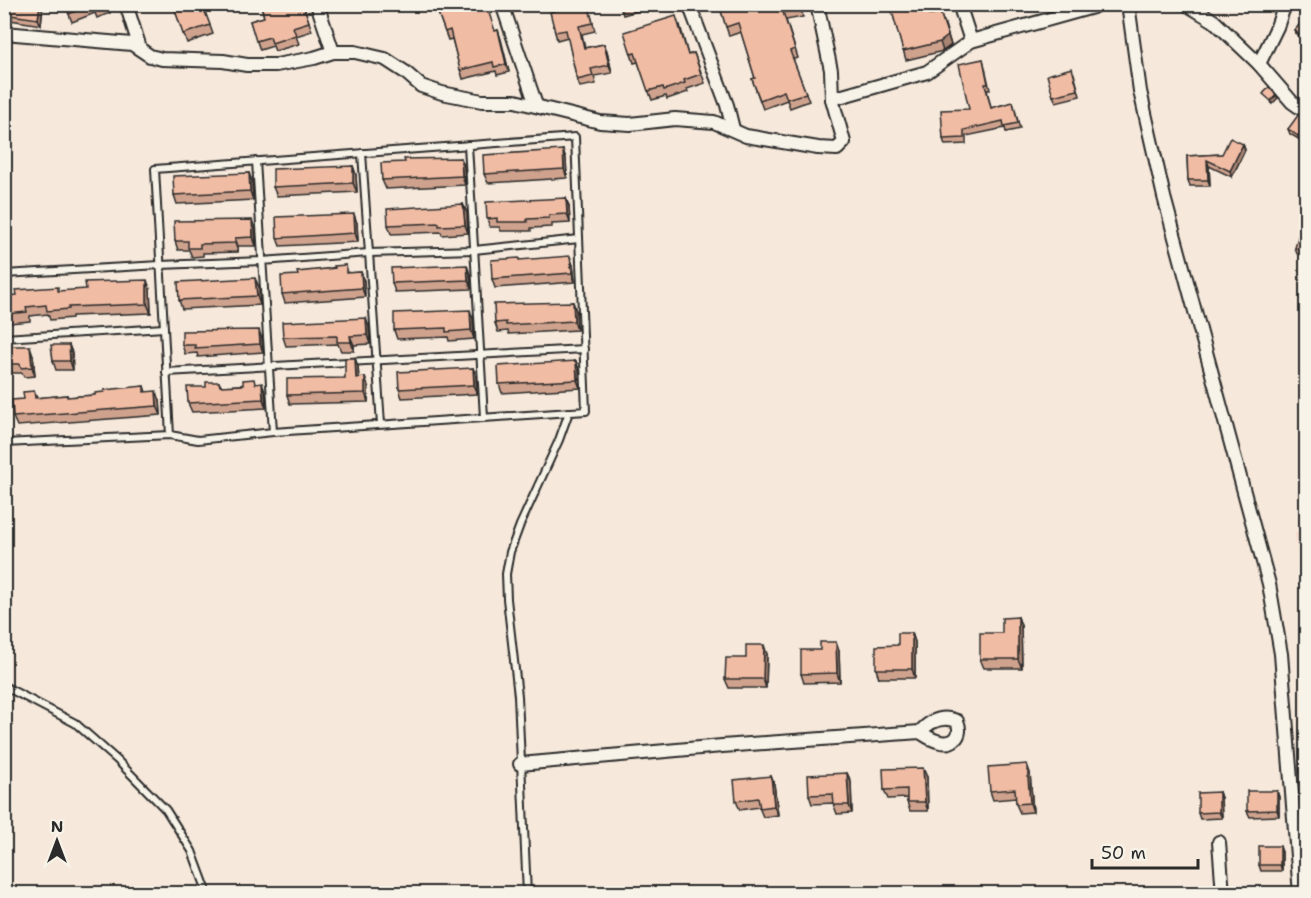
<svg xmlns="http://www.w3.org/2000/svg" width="1311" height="898" font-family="'Shantell Sans',sans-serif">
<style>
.built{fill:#f4dbca}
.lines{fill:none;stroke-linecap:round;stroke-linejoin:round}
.lane-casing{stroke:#2b2b2b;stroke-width:10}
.street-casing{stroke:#2b2b2b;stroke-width:16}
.lane{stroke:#f7f3e8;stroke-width:6}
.street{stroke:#f7f3e8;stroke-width:12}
.wall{fill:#cfa28d;stroke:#2b2b2b;stroke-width:1.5}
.shaded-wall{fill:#a98473;stroke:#2b2b2b;stroke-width:1.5}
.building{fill:#f1bca4;stroke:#2b2b2b;stroke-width:1.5}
</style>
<rect width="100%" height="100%" fill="#f6e8da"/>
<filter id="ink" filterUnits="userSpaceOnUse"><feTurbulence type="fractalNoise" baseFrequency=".0167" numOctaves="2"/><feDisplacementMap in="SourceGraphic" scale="12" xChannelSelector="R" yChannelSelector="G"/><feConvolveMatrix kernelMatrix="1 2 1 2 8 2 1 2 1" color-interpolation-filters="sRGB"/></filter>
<g filter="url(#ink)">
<polygon class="built" points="1306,531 1306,632 1295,532"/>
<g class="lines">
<defs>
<g id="lane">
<polyline points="468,145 484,417"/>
<polyline points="362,153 381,424"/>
<polyline points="256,161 273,432"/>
<polyline points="4,274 160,265 262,261 369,253 474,250 579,239"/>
<polyline points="4,338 164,328"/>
<polyline points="166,372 584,349"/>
<polyline points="4,443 170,435 198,440 273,432 586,411 575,137 155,169 170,435"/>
<polyline points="4,686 75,723 117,760 166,810 192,851 208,894"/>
<polyline points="527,894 518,696 507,599 506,574 510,552 520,525 559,440 569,412"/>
</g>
<g id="street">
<polyline points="126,4 140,48"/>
<polyline points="317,4 333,52"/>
<polyline points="502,4 536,105"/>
<polyline points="689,4 727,105 733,129"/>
<polyline points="959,4 971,41"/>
<polyline points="1128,4 1140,91 1164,197 1269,584 1281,654 1300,894"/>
<polyline points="1186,4 1214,21 1259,64 1292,102 1306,112"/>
<polyline points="4,33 132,44 150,56 162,59 223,61 247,65 276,65 314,58 333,52 355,52 385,59 405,72 421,86 442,93 482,101 515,101 600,122 630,124 675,119 714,122 746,136 818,148 837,149 844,142 832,99 831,70 817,4"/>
<polyline points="1259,64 1277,27 1285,4"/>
<polyline points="832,99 927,72 971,41 1093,7"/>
<path d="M520,764L722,746L920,732C925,735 930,739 937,741C952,746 964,737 957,721C942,715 930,721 920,732"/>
<polyline points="1219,842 1223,894"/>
</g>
</defs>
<use href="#lane" class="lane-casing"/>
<use href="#street" class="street-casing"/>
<use href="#lane" class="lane"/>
<use href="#street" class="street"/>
</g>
<g class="wall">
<polygon points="4,4 43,4 41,25 4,19"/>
<polygon points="65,4 117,4 117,6 109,9 110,13 97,18 95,13 72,22"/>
<polygon points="173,4 202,4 213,34 187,43"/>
<polygon points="252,4 303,4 312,31 296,36 299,44 275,51 273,46 260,50 250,21 264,17 261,5 253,7"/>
<polygon points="365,4 382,4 382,5 367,10"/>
<polygon points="588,4 595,31 582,34 585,48 604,44 607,51 612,73 594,76 596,84 580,87 577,80 568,37 557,40 555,32"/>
<polygon points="620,4 665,4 665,6 649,11 648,8 623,15"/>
<polygon points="719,4 800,4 803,17 786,20 798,58 793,59 809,101 790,108 787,100 763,109 752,79 755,78 741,32 729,36"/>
<polygon points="890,4 927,4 930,15 944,21 951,45 943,51 906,60"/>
<polygon points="437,10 495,31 498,30 509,72 497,75 496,71 463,79 452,39 448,40"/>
<polygon points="1306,17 1306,46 1296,34 1295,30"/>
<polygon points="680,25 688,55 694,53 705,83 687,89 688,92 667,99 666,96 652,100 638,62 634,63 631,54"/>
<polygon points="983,59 990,90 987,90 991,108 1013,102 1020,129 1006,132 1005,128 966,136 966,144 945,145 943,139 969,109"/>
<polygon points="1074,74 1080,96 1056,102 1053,96"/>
<polygon points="1306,115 1306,135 1304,134 1300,140 1290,134 1288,129 1304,116"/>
<polygon points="1243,144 1245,150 1232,177 1209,166 1210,186 1190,186 1188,180 1187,156 1222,154"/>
<polygon points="563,150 566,159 567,178 488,183 484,174"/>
<polygon points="461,158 464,167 465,185 386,189 382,180"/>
<polygon points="353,166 356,175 357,192 277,196 273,187"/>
<polygon points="249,173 252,182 253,200 177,204 174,195"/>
<polygon points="566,198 569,207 570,223 552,224 552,227 531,228 531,231 501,231 499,227 490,227 487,219"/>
<polygon points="463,204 467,213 468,233 442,235 441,232 391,234 388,225"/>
<polygon points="357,223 358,242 280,246 277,238"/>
<polygon points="255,228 256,246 238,246 238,252 203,253 203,256 192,257 189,250 178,250 175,241"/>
<polygon points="1306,236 1306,257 1297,254 1295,248"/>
<polygon points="520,260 573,265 575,282 495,288 492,279"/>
<polygon points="346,265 348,273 361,272 364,281 365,297 285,303 282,294 298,275"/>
<polygon points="470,274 471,289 395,292 392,283"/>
<polygon points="259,287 260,305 182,309 179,300"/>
<polygon points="150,289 151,313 72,316 72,318 50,320 48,314 30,316 30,321 10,323 7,314 59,291"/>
<polygon points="573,302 576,311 577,330 509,334 508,331 498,332 495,323"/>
<polygon points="473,319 474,339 449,341 448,337 397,339 394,330"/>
<polygon points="369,327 370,344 354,345 354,351 341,351 338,344 286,346 283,337"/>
<polygon points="262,339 263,352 198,357 197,353 185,354 182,345"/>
<polygon points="69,345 72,353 73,370 56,370 53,361"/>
<polygon points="33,355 35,376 24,377 22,373 12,373 9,364"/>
<polygon points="355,358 358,367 359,377 368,386 368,402 290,404 287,395 345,378"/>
<polygon points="576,361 579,370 580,388 502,393 499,384"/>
<polygon points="473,368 476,376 477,394 402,398 399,389"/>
<polygon points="219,382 221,386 256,384 265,392 266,408 192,412 188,403"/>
<polygon points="144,386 146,392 160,400 161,415 17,426 13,417 24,399 34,391 37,398 67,395 68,397 95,395 104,392"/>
<polygon points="1018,617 1021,626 1022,668 984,668 980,659 1002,633"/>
<polygon points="912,633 915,642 915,678 879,678 876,669 898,645"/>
<polygon points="820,650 839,651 840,682 804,683 801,674"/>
<polygon points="767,654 766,688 729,688 725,679 746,658"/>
<polygon points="847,773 851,782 852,813 837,814 833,803 812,804 809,795"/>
<polygon points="1030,773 1033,812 1020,813 1016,804 1016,798 993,800 990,791"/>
<polygon points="771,776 774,784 778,815 763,817 759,807 740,810 736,801"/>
<polygon points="927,777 928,811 910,811 907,802 907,798 888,799 884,790"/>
<polygon points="1277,791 1279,797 1279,816 1250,817 1247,811"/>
<polygon points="1219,792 1221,798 1222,818 1200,819 1198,813"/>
<polygon points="1282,852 1282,871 1261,871 1259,865"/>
</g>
<g class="shaded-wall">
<polygon points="40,4 43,4 41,25 38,19"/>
<polygon points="940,12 951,45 943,51 940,42"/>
<polygon points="498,30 501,39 509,72 506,64"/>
<polygon points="604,44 607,51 612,73 609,65"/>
<polygon points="1276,95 1278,98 1272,104 1271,101"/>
<polygon points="1302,129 1304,134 1300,140 1298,136"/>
<polygon points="1243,144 1245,150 1232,177 1230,171"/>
<polygon points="563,150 566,159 567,178 564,169"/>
<polygon points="461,158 464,167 465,185 462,176"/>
<polygon points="1207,160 1209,166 1210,186 1208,180"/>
<polygon points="353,166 356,175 357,192 353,183"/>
<polygon points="249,173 252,182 253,200 250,191"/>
<polygon points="566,198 569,207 570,223 567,214"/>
<polygon points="463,204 467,213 468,233 465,225"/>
<polygon points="354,214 357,223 358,242 355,233"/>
<polygon points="252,220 255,228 256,246 253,237"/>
<polygon points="235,238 238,246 238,252 235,243"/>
<polygon points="570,256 573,265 575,282 572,273"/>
<polygon points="467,265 470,274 471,289 468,280"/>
<polygon points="361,272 364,281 365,297 362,288"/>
<polygon points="255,278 259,287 260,305 257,296"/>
<polygon points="147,280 150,289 151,313 147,304"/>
<polygon points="573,302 576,311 577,330 574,321"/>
<polygon points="470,310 473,319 474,339 471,330"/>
<polygon points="366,318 369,327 370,344 367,335"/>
<polygon points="259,330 262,339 263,352 260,344"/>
<polygon points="350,336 354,345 354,351 351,342"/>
<polygon points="69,345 72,353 73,370 70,361"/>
<polygon points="30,346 33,355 35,376 32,367"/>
<polygon points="355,358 358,367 359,386 356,378"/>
<polygon points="576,361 579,370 580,388 577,380"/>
<polygon points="473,368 476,376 477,394 474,385"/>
<polygon points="365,377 368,386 368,402 365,393"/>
<polygon points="262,383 265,392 266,408 263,399"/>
<polygon points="156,391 160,400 161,415 157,406"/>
<polygon points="1018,617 1021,626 1022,668 1018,659"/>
<polygon points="912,633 915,642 915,678 912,669"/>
<polygon points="836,642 839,651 840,682 837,673"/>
<polygon points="764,645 767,654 766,688 763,679"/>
<polygon points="1027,764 1030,773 1033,812 1030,803"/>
<polygon points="923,768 927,777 928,811 925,802"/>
<polygon points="847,773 851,782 852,813 849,805"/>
<polygon points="771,776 774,784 778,815 774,806"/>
<polygon points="1277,791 1279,797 1279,816 1277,810"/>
<polygon points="1219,792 1221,798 1222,818 1219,812"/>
<polygon points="1280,846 1282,852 1282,871 1280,865"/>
</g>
<g class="building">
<polygon points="4,4 40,4 38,19 4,14"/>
<polygon points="65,4 92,4 69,14"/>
<polygon points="92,4 107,4 107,5 94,10"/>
<polygon points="173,4 202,4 210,25 183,34"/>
<polygon points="261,4 303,4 309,22 293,27 296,35 272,43 270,37 256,41 250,21 264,17"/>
<polygon points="451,4 486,4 495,31 498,30 506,64 494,67 493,62 460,70 450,30 445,32 437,10"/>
<polygon points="582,4 588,4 593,23 579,26 584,48 604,44 609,65 591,69 593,76 577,80 566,30 555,32 550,12"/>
<polygon points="620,4 638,4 621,9"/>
<polygon points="719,4 799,4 800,9 783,12 795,49 790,51 806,93 787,99 784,91 760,100 752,79 755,78 738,23 726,27"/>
<polygon points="890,4 926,4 929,15 940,12 948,36 940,42 903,51"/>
<polygon points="676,16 688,55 694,53 701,74 684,80 685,83 664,90 663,87 648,91 635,53 631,54 624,32"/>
<polygon points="1306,17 1306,44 1295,30"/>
<polygon points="983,59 988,84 985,84 991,108 1013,102 1018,123 1004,126 1003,121 964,130 964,138 943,139 941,110 969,109 959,64"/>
<polygon points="1072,68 1078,90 1053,96 1047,75"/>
<polygon points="1269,87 1276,95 1271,101 1263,94"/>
<polygon points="1299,114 1304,116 1306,115 1306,132 1302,129 1298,136 1288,129"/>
<polygon points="1230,138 1243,144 1230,171 1207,160 1208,180 1188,180 1187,156 1222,154"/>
<polygon points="563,150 564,169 484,174 483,155"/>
<polygon points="461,158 462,176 382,180 381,163 405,162 404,159"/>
<polygon points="353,166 353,183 273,187 273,169"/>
<polygon points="249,173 250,191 174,195 173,176"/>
<polygon points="566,198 567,214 549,215 549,218 527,219 527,222 497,222 497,218 487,219 486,202"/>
<polygon points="463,204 465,225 439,226 439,223 388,225 387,209"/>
<polygon points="354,214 355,233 277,238 276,217"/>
<polygon points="252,220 253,237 235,238 235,243 200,244 200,248 188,248 188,241 175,241 174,221"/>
<polygon points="1299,234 1306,236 1306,251 1295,248"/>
<polygon points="570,256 572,273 492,279 491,260 519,258 519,260"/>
<polygon points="346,265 346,273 361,272 362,288 282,294 281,276 298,275 297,272 335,268 334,266"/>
<polygon points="467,265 468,280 392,283 391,268"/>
<polygon points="255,278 257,296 179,300 178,282"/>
<polygon points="147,280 147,304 69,307 69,309 47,311 46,305 26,307 27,312 7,314 5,296 17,295 16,290 58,287 58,291 86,289 85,282"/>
<polygon points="573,302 574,321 506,325 506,322 495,323 494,304"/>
<polygon points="470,310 471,330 446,332 446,328 394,330 394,313"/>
<polygon points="366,318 367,335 350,336 351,342 337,342 337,336 283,337 282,322"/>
<polygon points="259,330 260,344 195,348 195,345 182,345 182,331"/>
<polygon points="51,345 69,345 70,361 53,361"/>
<polygon points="9,346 30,346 32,367 21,368 20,364 9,364"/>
<polygon points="345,358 355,358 356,378 365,377 365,393 287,395 287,379 345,378"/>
<polygon points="576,361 577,380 499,384 498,366"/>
<polygon points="473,368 474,385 399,389 398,372"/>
<polygon points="254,379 255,384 262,383 263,399 188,403 187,387 206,387 206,382 219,382 220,386 243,385 243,380"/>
<polygon points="144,386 144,392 156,391 157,406 13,417 12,400 24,399 23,392 34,391 35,398 67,395 67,397 95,395 95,393 104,392 104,390"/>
<polygon points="1018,617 1018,659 980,659 980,633 1002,633 1002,618"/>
<polygon points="898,633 912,633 912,669 876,669 876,646 898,645"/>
<polygon points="820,642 836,642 837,673 801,674 801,650 820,650"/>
<polygon points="746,645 764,645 763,679 725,679 726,658 746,658"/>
<polygon points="1027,764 1030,803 1016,804 1015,789 990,791 988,767"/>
<polygon points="923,768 925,802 907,802 907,789 884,790 883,769"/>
<polygon points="847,773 849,805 834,805 833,794 809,795 808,775"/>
<polygon points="771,776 774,806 760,808 758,798 736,801 734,780"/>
<polygon points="1247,791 1277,791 1277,810 1247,811"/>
<polygon points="1219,792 1219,812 1198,813 1198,793"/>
<rect x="1259" y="846" width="21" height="19"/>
</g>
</g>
<rect width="1311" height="898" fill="none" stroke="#f7f3e8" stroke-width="24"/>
<rect x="12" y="12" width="1287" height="874" fill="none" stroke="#2b2b2b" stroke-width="2" filter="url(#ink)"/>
<g transform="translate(57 841)" stroke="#f7f3e8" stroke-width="4.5" paint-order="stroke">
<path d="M0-4.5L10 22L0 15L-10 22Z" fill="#2b2b2b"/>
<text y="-9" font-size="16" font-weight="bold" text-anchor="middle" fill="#2b2b2b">N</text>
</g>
<path d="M1092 859v9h106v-9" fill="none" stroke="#2b2b2b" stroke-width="3"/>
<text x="1101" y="859" font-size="18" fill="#2b2b2b" stroke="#f7f3e8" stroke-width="4.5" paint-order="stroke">50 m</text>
</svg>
